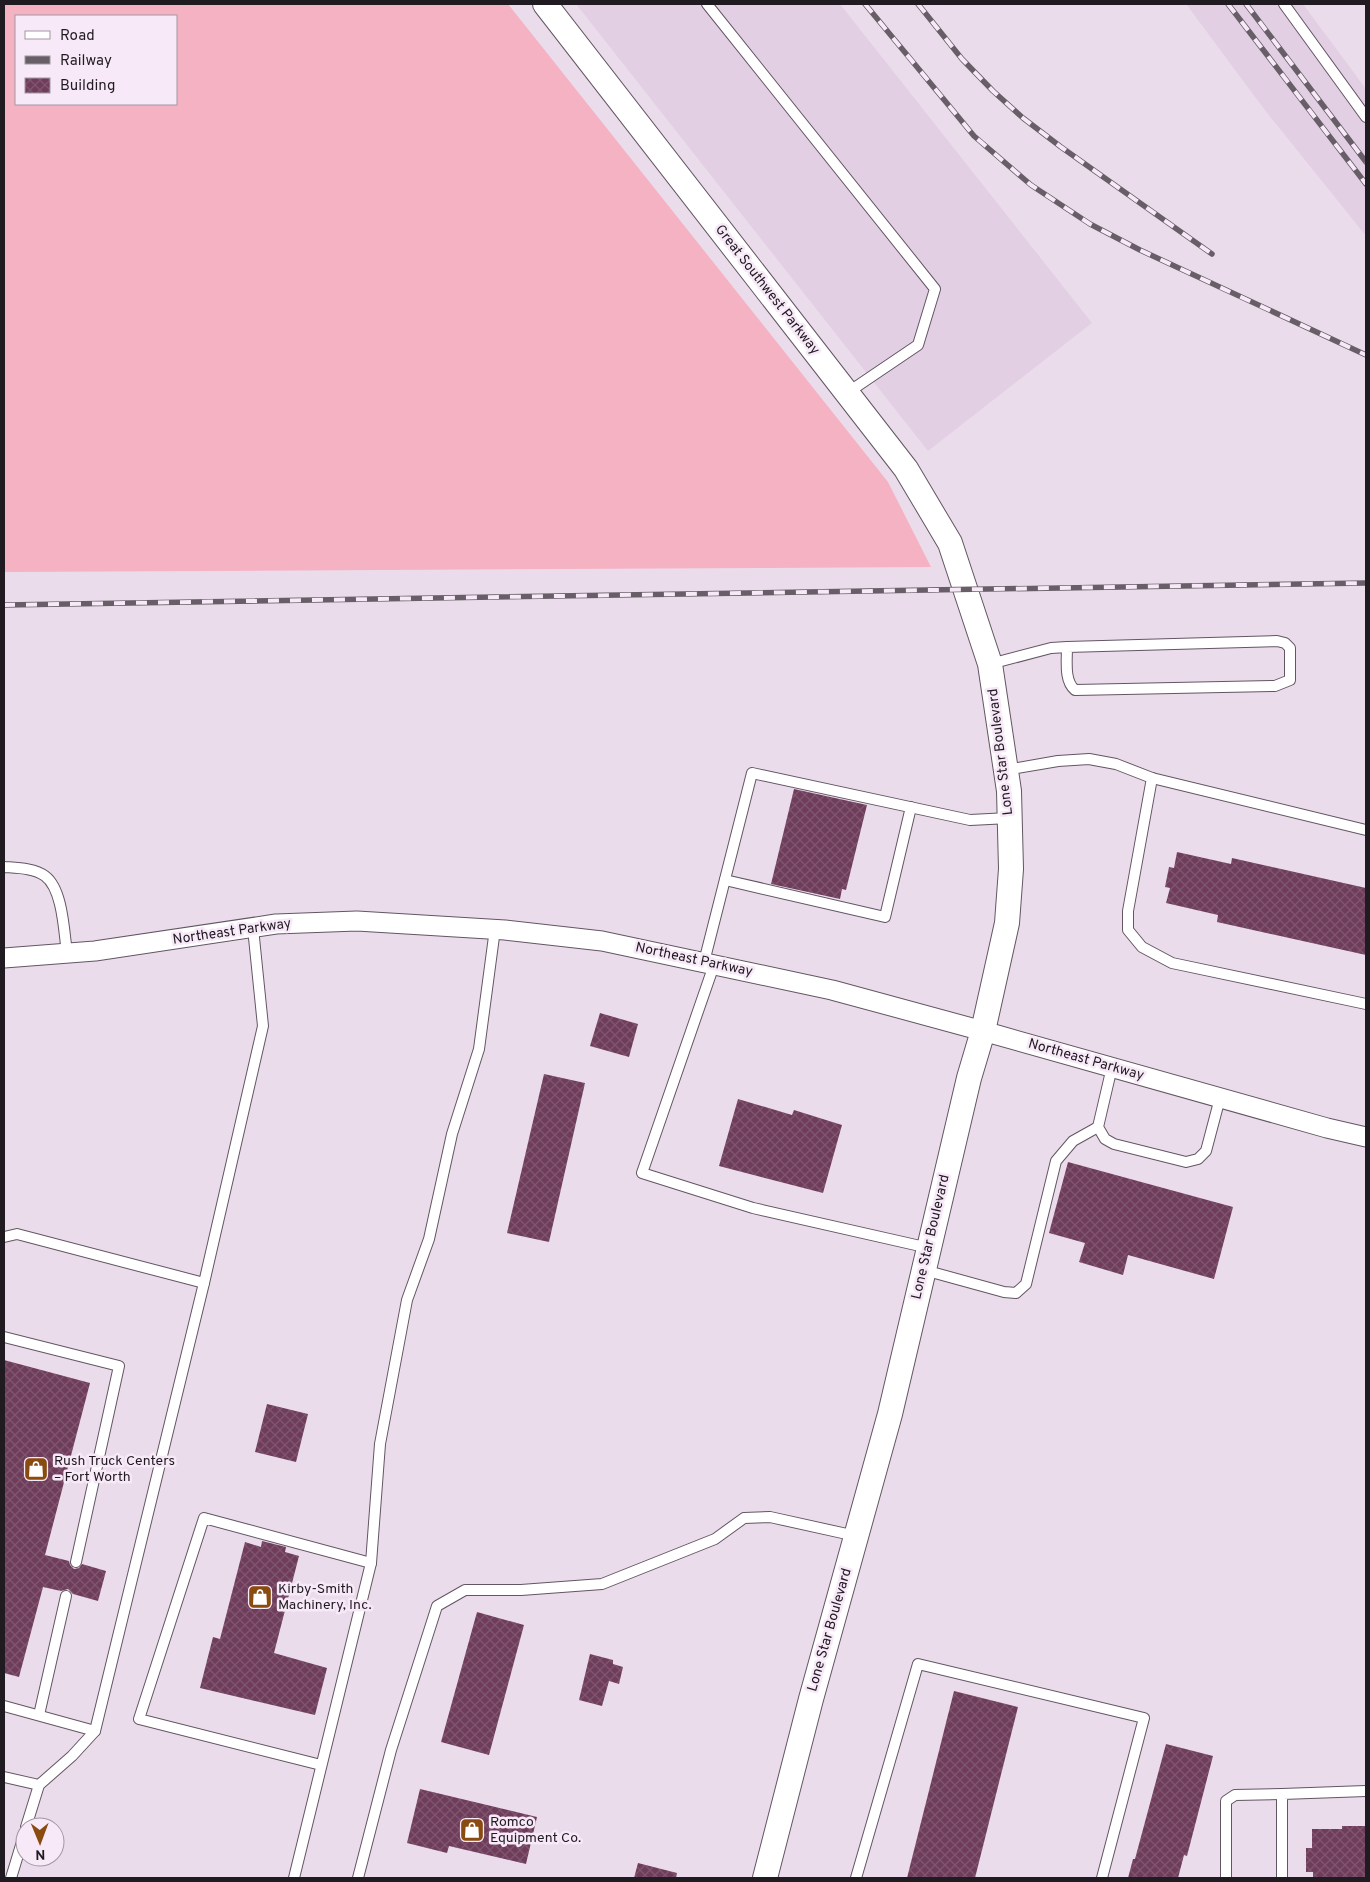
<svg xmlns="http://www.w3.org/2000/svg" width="1370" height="1882" font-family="Overpass,sans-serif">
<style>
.built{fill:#e3cfe4}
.grass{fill:#f4b2c3;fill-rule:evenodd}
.building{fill:url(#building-cross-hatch)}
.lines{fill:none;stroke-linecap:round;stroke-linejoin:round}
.service-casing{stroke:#625663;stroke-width:12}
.minor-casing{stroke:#625663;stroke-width:21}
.tertiary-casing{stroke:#625663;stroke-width:26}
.service{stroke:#fff;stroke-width:10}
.minor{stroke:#fff;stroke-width:19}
.tertiary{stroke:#fff;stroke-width:24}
.rail-casing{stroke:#675e67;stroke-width:5.5}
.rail{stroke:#f8e9f8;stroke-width:4;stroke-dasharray:11;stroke-linecap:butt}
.labels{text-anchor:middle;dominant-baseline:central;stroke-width:5;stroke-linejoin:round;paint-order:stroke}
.street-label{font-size:14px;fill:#201b21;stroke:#f8e9f8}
.poi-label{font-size:14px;fill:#201b21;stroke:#f8e9f8;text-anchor:start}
</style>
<defs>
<pattern id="building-cross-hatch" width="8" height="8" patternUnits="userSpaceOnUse" patternTransform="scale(1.25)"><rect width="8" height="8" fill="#6f3d5b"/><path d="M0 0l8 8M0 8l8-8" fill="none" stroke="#7e566e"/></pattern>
</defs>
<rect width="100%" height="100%" fill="#ebdceb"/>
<g class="built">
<polygon points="576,4 840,4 1092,323 928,451"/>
<polygon points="1186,4 1303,4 1366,89 1366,236 1264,109"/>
</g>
<path class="grass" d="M4,4H508L888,482L931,567L4,572ZM16,16H176V104H16Z"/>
<g class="building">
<polygon points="794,789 867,805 846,890 842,889 840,899 771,884"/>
<polygon points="1177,852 1231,864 1232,858 1366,888 1366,955 1217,922 1218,915 1166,903 1170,888 1165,887 1169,867 1174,868"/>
<polygon points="600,1013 638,1024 629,1057 590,1046"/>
<polygon points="544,1074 585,1083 549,1242 507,1233"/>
<polygon points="738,1099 792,1115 794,1110 842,1125 823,1193 719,1166"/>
<polygon points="1068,1162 1233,1207 1214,1279 1128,1255 1123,1275 1079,1262 1085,1243 1049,1233"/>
<polygon points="4,1360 90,1383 45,1555 69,1561 70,1565 74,1569 79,1568 82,1564 106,1571 98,1601 73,1594 68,1589 61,1591 43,1587 19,1677 4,1673"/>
<polygon points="267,1404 308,1414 296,1462 255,1452"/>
<polygon points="262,1541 286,1547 285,1552 299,1556 274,1653 327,1668 315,1715 200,1688 213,1637 220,1639 245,1542 261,1547"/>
<polygon points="477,1612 524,1625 489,1755 441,1742"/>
<polygon points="590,1654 613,1660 613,1664 623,1667 619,1684 609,1681 602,1706 579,1700"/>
<polygon points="954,1691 1018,1707 975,1878 907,1878"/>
<polygon points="1166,1744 1213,1756 1187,1856 1184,1855 1178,1878 1128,1878 1133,1859 1135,1859"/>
<polygon points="420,1789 537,1817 526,1864 449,1846 447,1853 407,1843"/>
<polygon points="1342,1826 1366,1826 1366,1878 1313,1878 1313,1872 1306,1872 1306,1848 1312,1848 1312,1829 1342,1829"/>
<polygon points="638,1863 677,1873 676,1878 634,1878"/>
</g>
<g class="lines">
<defs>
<g id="service">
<polyline points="707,4 935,289 918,345 847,393"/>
<polyline points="1284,4 1366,117"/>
<path d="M990,664L1051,648L1067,647L1277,641L1285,643L1290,648V680L1275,686L1075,690C1064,681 1067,661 1067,647"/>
<polyline points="1006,770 1058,761 1089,759 1116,764 1152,778 1366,830"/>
<polyline points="1152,778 1128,911 1128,930 1142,947 1172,963 1366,1004"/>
<path d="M4,867C17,868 34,868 45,876C63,889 64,933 67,953"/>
<polyline points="725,880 885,917 911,807"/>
<polyline points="704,962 752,773 970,820 1009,818"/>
<polyline points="714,965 642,1173 753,1208 929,1248"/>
<polyline points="1112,1067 1098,1127 1105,1139 1114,1144 1186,1162 1198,1159 1206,1151 1220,1098"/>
<polyline points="4,1237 17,1234 204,1283"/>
<polyline points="924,1270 1004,1292 1016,1293 1026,1284 1056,1161 1073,1141 1098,1127"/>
<polyline points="4,1337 119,1366 76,1562"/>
<polyline points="371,1563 380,1444 407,1300 429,1239 452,1134 479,1049 495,929"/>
<polyline points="4,1706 95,1731"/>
<polyline points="39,1715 66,1596"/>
<polyline points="4,1777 39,1785"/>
<polyline points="26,1827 39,1785 72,1756 95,1731 204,1283 263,1026 253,928"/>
<polyline points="11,1878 25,1832"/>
<polyline points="294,1878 371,1563 204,1518 139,1719 321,1765"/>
<polyline points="358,1878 391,1750 437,1606 465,1590 521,1590 602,1584 715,1539 744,1518 770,1517 856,1536"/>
<polyline points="856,1878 918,1664 1144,1718 1102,1878"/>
<polyline points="1226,1878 1226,1801 1235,1795 1282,1794"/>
<polyline points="1282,1878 1282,1794 1366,1791"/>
</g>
<polyline id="minor" points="4,958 95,951 276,924 357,921 505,930 602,941 832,990 983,1031 1327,1128 1366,1137"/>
<polyline id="tertiary" points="545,4 906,469 950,543 990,664 1009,791 1011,869 1007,923 983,1031 969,1078 890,1414 811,1699 765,1878"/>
</defs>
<use href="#service" class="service-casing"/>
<use href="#minor" class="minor-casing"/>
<use href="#tertiary" class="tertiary-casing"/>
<use href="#service" class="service"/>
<use href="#minor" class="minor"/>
<use href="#tertiary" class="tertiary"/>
<defs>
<g id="rail">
<polyline points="865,4 974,136 1031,185 1090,224 1140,250 1366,355"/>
<polyline points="918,4 962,59 993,91 1023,118 1061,147 1212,254"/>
<polyline points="1228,4 1366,184"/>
<polyline points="1246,4 1366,162"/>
<polyline points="4,605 1366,583"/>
</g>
</defs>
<use href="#rail" class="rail-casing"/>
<use href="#rail" class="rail"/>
</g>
<defs>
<symbol id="shop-square" viewBox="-11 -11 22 22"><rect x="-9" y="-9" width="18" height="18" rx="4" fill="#894b10" stroke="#f8e9f8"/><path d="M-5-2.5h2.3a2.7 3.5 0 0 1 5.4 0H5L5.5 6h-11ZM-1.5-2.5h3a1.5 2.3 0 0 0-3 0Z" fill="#fff"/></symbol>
</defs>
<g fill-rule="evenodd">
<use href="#shop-square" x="22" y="1455" width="28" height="28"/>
<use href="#shop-square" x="246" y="1583" width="28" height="28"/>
<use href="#shop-square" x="458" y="1816" width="28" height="28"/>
</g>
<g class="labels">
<g class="street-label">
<text transform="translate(767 290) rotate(52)">Great Southwest Parkway</text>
<text transform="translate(1001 752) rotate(-97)">Lone Star Boulevard</text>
<text transform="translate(232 932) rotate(-8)">Northeast Parkway</text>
<text transform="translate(694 960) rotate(12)">Northeast Parkway</text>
<text transform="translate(1086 1060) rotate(16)">Northeast Parkway</text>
<text transform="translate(931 1237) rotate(-77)">Lone Star Boulevard</text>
<text transform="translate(830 1630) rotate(-74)">Lone Star Boulevard</text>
</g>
<g class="poi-label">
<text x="54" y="1461">Rush Truck Centers<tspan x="54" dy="16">– Fort Worth</tspan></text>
<text x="278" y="1589">Kirby-Smith<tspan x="278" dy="16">Machinery, Inc.</tspan></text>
<text x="490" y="1822">Romco<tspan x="490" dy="16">Equipment Co.</tspan></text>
</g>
</g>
<rect width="1370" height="1882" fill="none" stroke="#201b21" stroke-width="10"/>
<rect x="15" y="15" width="162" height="90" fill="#f8e9f8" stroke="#a297a2"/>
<rect x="25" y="31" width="25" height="8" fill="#ffffff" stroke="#a297a2"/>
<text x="60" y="40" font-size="15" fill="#201b21">Road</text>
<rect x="25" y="56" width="25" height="8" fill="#675e67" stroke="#a297a2"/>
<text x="60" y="65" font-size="15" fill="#201b21">Railway</text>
<rect x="25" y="78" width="25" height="15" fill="url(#building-cross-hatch)" stroke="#a297a2"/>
<text x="60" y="90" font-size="15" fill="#201b21">Building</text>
<g transform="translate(40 1842) rotate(179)"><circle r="24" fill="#f8e9f8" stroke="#a297a2"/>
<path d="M0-4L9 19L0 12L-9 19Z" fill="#894b10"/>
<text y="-8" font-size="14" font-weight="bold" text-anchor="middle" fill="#201b21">N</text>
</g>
</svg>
